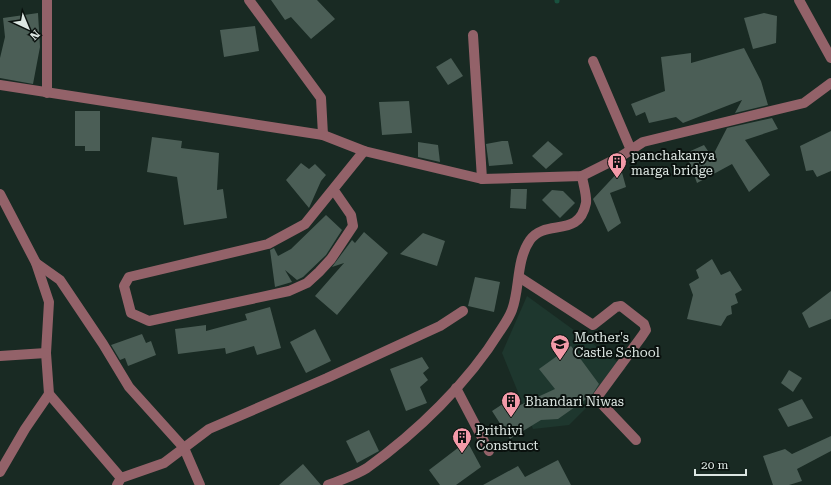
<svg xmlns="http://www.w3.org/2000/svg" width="831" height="485" font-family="'Roboto Serif',serif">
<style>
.built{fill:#1e372e}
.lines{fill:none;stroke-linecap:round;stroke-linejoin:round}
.stream{stroke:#19513e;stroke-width:5}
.building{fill:#4b5e56}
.minor{stroke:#936269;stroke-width:10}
.labels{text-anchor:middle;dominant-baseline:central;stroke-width:4;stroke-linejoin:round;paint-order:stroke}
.poi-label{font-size:13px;fill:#dce6e2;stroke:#0a110e;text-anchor:start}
</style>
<rect width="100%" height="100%" fill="#192a23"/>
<polygon class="built" points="527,296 626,368 569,425 533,429 502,353"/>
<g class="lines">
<polyline class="stream" points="557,0 557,1"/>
</g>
<g class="building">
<polygon points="271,0 317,0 335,19 311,39 291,17 285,20"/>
<polygon points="38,13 40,47 33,84 0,78 0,58 5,37 3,18"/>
<polygon points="764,13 777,16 776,43 753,49 744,18"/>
<polygon points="255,26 259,51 224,57 220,30"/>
<polygon points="744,48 761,81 768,105 735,113 742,100 683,123 676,117 649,123 645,112 636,116 631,104 665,91 661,57 691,53 691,63"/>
<polygon points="451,58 463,76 448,85 436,67"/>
<polygon points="409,101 412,133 382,135 379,102"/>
<polygon points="75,111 100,111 100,151 85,151 85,146 75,146"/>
<polygon points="772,118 778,129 745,140 770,175 749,192 732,164 697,183 686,153 704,145 712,157 727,128"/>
<polygon points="831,131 831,171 817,177 813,170 806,171 800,146"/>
<polygon points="152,137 182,141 181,148 219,153 217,190 223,189 227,218 184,225 177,177 147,172"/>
<polygon points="502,141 508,141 513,164 489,166 486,144"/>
<polygon points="548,141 563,154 546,169 532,156"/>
<polygon points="418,142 438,145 440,162 418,157"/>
<polygon points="301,163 309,169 315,164 326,175 321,181 309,208 286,180"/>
<polygon points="621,169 626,187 610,193 621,223 608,232 593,199"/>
<polygon points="511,189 527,189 526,209 510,208"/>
<polygon points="552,190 563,191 575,203 560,218 542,200"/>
<polygon points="326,215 342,230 326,255 303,277 297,280 285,270 292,282 275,287 270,250 274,248 278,256 291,249"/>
<polygon points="364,232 388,253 337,315 315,296 344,263 332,267 352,240 355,243"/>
<polygon points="423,233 445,241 437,266 400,254"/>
<polygon points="712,259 721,275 730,271 742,290 735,294 738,303 731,306 732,314 727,316 721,326 687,319 693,295 689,284 699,278 696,270"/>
<polygon points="475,277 500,282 494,312 468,306"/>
<polygon points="831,291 831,319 809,328 802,313"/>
<polygon points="270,307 281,348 257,355 254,346 226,354 225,348 178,354 175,329 206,325 206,331 247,320 245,314"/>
<polygon points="315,329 331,361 306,373 290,342"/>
<polygon points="142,334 146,343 151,341 156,355 128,366 125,358 120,360 111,345"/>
<polygon points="571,346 599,384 592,395 558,419 541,420 510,439 492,411 512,398 518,406 555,389 539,369"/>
<polygon points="422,357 429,368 423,373 428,380 420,387 427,403 406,411 390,369"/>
<polygon points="789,370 802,378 793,392 781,383"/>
<polygon points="802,399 813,418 788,427 778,409"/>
<polygon points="369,430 379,451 357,463 346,441"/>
<polygon points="831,436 831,451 797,469 802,481 789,485 773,485 763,456 785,449 792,454"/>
<polygon points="467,441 481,467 456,485 440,485 429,470"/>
<polygon points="558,460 571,485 483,485 518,466 525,477"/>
<polygon points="303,464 321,485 279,485"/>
</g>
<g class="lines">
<g class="minor">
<polyline points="249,0 321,98 323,135"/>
<polyline points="799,0 831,58"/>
<polyline points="473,35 482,179"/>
<polyline points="593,61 631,150"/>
<polyline points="0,85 323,135 364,151 482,179 582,176 620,157 643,142 804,103 831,83"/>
<polyline points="47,93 47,0"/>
<polyline points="333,189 351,215 353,226 331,259 319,272 307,283 289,291 149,321 131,313 124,286 129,277 268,244 305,224 364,151"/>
<polyline points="0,194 36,263 49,302 46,353 49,394 121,478"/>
<polyline points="36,263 60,280 103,344 129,387 184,448 200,485"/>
<polyline points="519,277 593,325 616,307 621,306 644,324 646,330 642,336 598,396 598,400 636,440"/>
<polyline points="0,356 46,353"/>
<polyline points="456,388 489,451"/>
<polyline points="0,472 25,429 49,394"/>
<polyline points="117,485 121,478 164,463 209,429 327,378 440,326 463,311"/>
<path d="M328,485C341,480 356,475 367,468C416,433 468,383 500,331C504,325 509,318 512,310C520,289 516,260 530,240C546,218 579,239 586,203C587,195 583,184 582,176"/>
</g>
</g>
<defs>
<symbol id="building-pin" viewBox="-11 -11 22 30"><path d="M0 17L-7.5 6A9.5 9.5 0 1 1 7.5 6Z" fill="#f39aa8" stroke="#0a110e"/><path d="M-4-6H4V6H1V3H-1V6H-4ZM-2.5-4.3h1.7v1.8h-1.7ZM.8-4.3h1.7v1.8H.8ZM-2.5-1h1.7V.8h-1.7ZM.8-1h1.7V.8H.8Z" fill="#111"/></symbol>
<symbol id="school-pin" viewBox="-11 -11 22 30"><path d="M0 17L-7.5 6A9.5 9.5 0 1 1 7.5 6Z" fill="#f39aa8" stroke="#0a110e"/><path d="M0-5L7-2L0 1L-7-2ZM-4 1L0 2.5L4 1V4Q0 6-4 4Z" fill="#111"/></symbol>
</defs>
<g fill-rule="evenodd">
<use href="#building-pin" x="606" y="151" width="22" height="30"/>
<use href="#school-pin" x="549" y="333" width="22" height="30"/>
<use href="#building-pin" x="500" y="390" width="22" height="30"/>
<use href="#building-pin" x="451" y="426" width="22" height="30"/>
</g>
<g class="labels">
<g class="poi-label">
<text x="631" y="155">panchakanya<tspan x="631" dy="15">marga bridge</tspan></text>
<text x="574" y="337">Mother's<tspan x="574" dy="15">Castle School</tspan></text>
<text x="525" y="401">Bhandari Niwas</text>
<text x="476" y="430">Prithivi<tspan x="476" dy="15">Construct</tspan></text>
</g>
</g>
<g transform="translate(28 28) rotate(136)" stroke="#0a110e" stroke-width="3" paint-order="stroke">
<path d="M0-3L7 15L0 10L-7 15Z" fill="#dce6e2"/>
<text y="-6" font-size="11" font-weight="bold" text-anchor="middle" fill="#dce6e2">N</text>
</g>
<path d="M695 469v6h51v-6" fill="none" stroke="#dce6e2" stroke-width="2"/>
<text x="701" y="469" font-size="12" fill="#dce6e2" stroke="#0a110e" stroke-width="3" paint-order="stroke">20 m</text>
</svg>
